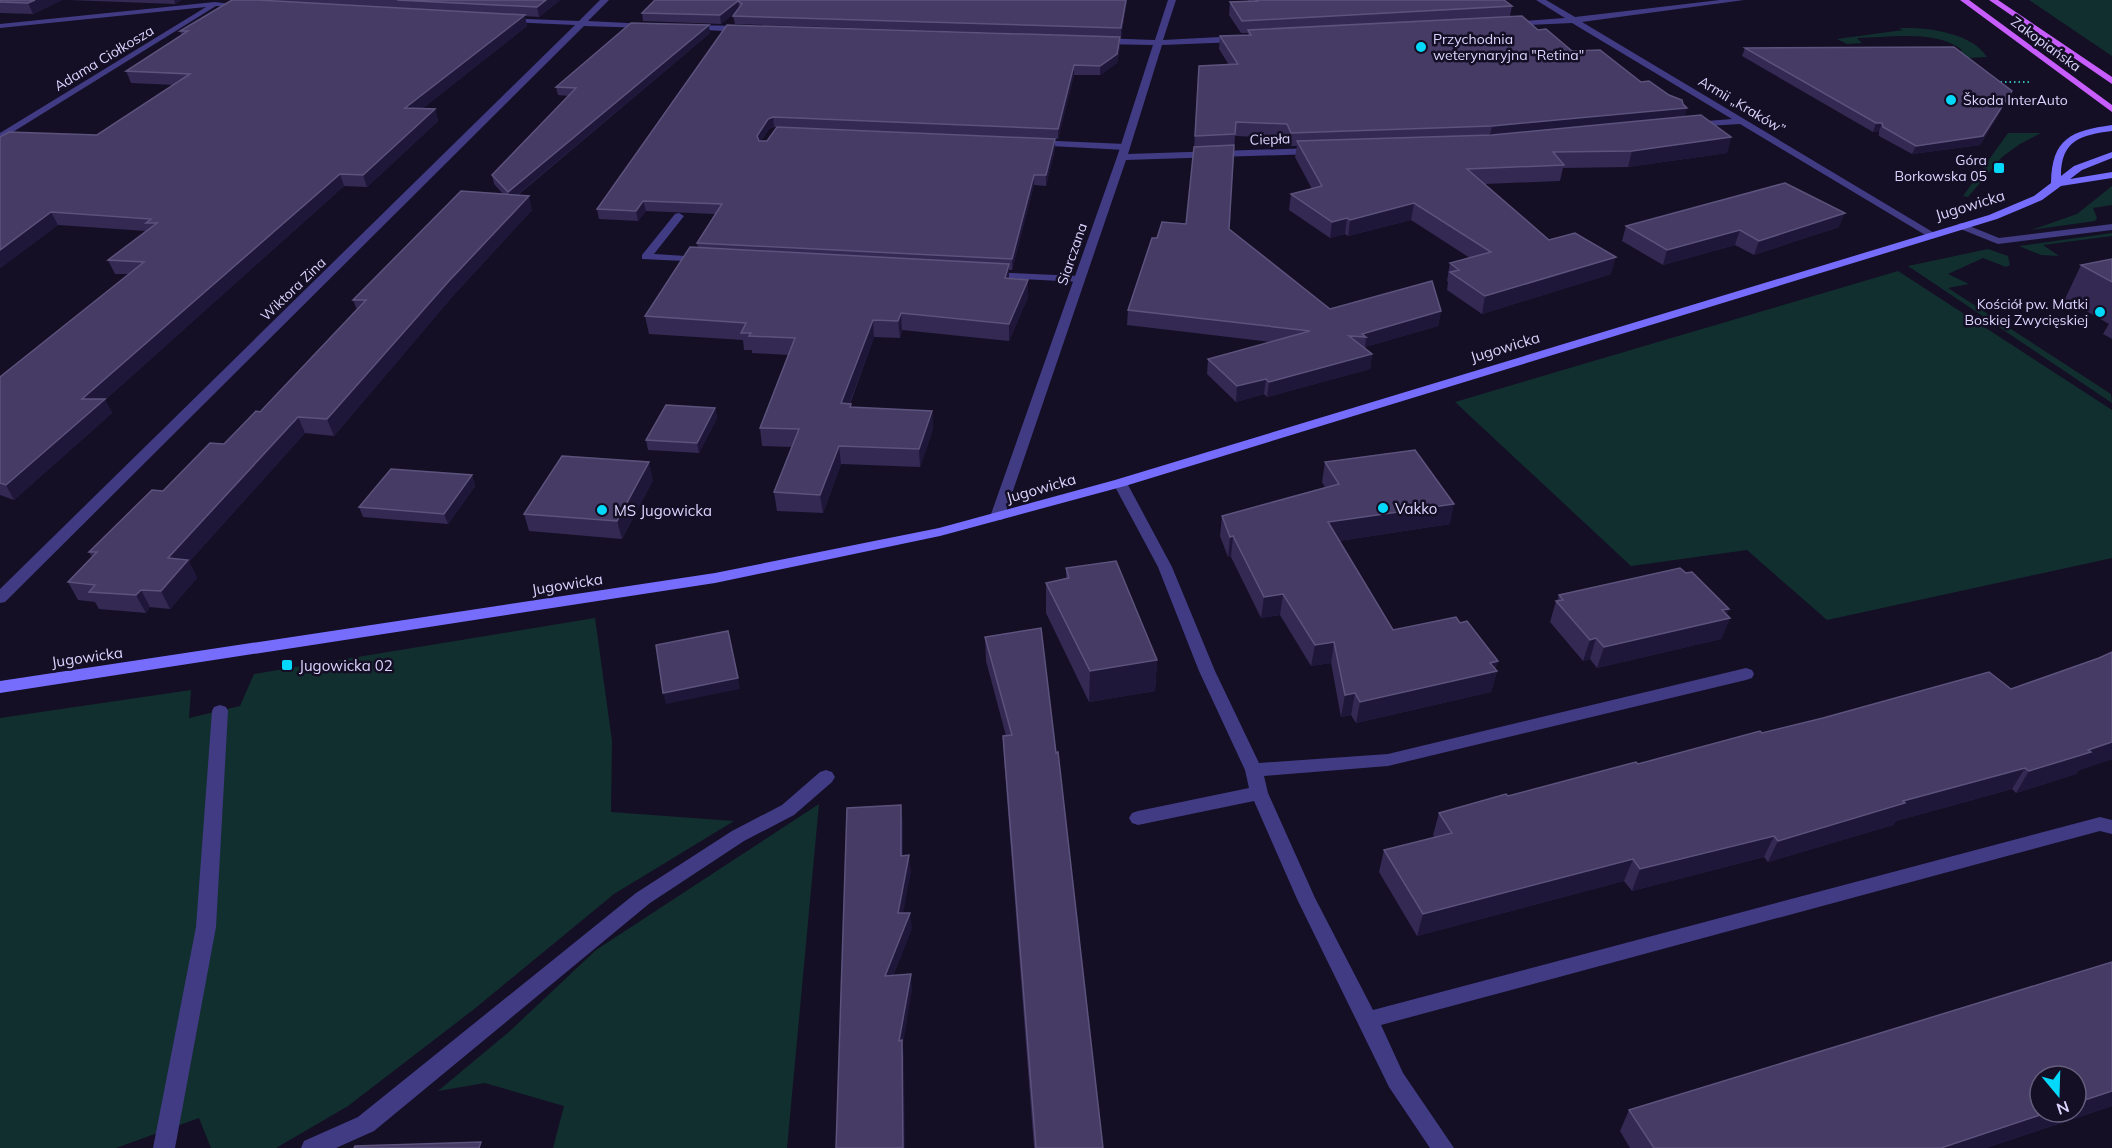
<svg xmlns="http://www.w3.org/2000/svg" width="2112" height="1148" font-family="Mulish,sans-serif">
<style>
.green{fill:#122f2f}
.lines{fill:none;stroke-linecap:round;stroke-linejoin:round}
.path{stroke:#31b6b3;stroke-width:2;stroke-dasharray:1.5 3;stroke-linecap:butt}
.lane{fill:#413b84;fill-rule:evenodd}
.street{fill:#413b84;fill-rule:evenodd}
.secondary{fill:#766dfd;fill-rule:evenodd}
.primary{fill:#c75dfd;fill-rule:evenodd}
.wall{fill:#332953}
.shaded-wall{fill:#1f1739}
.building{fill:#453b65;stroke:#5c537d;stroke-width:1.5}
.poi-dot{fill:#04d8fb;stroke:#140f25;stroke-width:2}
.labels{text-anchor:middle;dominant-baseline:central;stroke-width:5;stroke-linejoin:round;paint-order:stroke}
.far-poi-label{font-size:14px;fill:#dbd4fe;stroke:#140f25;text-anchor:start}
.far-street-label{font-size:14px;fill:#dbd4fe;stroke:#140f25}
.street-label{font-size:15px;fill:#dbd4fe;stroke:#140f25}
.poi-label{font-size:15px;fill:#dbd4fe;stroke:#140f25;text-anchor:start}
</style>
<rect width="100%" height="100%" fill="#140f25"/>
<g class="green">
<polygon points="2029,0 2112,0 2112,56"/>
<path d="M1899,28C1927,27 1971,32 1987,57L1967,58L1958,52L1962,50C1935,29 1890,38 1857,38L1862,43L1847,44L1837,39L1903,30Z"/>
<polygon points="2008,133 2041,133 2020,144 2002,157 1968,197 1963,196"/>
<polygon points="2112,186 2112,205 2093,208 2097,218 2095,221 2031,230 2077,214"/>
<polygon points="2112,233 2112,236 2043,245 2059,256 2041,255 2019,246"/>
<polygon points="1988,249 2008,256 2010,265 2006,267 1983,258 1948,274 1969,284 1948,288 2111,394 2112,403 1908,266"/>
<polygon points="1898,271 2112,410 2112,558 1827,620 1747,550 1631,566 1455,402"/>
<polygon points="595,618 612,741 611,812 734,821 614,894 473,1010 348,1106 276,1148 211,1148 199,1118 116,1148 0,1148 0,718 191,690 189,718 240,706 254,674"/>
<polygon points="819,804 787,1148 553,1148 564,1106 485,1083 438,1091 510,1031 596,950"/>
</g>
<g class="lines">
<polyline class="path" points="1996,82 2031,82"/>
<g class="lane">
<polygon points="1035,140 1125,144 1130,147 1125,150 1032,145 1030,143"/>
<polygon points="679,213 684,216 654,254 702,257 706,258 706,262 642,259 642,255 675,214"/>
<polygon points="1962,223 1999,238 2112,224 2112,230 1998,244 1958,228 1958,224"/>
<polygon points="989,272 1079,276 1085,279 1079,282 985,277 983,275"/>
<polygon points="220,705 226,707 228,711 216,927 175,1148 153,1148 196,927 212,711 214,707"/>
<polygon points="826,770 832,772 835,777 832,782 794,815 744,841 650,903 374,1131 336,1148 301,1148 304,1141 358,1117 636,893 732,831 782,805 820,772"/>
</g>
<g class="street">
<polygon points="600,0 609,0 588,21 647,24 651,26 647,28 584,26 5,602 0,603 0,589 575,25 507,22 503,20 504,18 579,21"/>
<polygon points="1168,0 1176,0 1163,40 1238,36 1242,39 1238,42 1162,45 1128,154 1314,148 1319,151 1314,154 1126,160 1004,517 1002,520 992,520 990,517 1117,157 1153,45 1100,44 1096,41 1100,38 1155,40"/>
<polygon points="1536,0 1546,0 1575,17 1720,0 1744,0 1582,22 1936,234 1927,236 1740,124 1691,127 1689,125 1694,122 1732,119 1572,23 1508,26 1508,22 1511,22 1565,18"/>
<polygon points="215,2 247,6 243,8 216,6 0,140 0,133 206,7 0,28 0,24"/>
<polygon points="689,25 743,26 747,29 743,32 686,29 685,27"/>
<polygon points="1120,479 1127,483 1172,567 1215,671 1259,763 1388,754 1746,668 1752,670 1754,674 1752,678 1746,680 1388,766 1264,776 1268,793 1315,898 1373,1010 2100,817 2112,820 2112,834 2100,831 1381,1025 1403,1073 1454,1148 1430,1148 1389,1087 1297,899 1254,801 1138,825 1132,823 1129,818 1132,813 1138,811 1249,788 1245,770 1199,671 1158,567 1113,483"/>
</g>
<path class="secondary" d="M2112,125V131C2081,135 2061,140 2061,176L2074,166L2112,152V158L2082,170L2070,179L2112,172V178L2061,186L2042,200L1997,219L1125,486L940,536L715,583L0,693V681L715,573L939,528L1115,480L1989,215L2034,196L2051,183C2052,138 2071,131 2112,125Z"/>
<g class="primary">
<polygon points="1960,0 1969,0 2112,105 2112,112"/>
<polygon points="1989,0 1998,0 2112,77 2112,84"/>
</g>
</g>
<g class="wall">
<polygon points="0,0 62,0 33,14 0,13"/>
<polygon points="68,0 181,0 175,4"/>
<polygon points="232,0 560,0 539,17 525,16 527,26 423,108 435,109 438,121 367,187 344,186 105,400 112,413 14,500 0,495 0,377 129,274 115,274 108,260 146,231 58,225 0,268 97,135 174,85 131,83 126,71 182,36 180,31"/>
<polygon points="655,0 1127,0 1121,37 735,24 733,16 738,10 721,24 643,21 642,13"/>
<polygon points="1248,0 1504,0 1512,6 1510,16 1538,30 1572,51 1685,116 1731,137 1727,153 1628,167 1563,168 1560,181 1485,184 1549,240 1611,274 1482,314 1447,290 1448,282 1447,281 1450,263 1470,258 1411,220 1348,236 1345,234 1330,238 1289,210 1291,194 1312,189 1295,157 1297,146 1290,146 1285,138 1235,136 1229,229 1330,309 1441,311 1438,326 1365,347 1372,354 1370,369 1267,397 1264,394 1236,402 1207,374 1208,359 1271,342 1127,325 1128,310 1157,238 1186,224 1194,148 1199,66 1229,65 1219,49 1220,36 1248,35 1248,33 1241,33 1229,15 1230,2 1248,1"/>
<polygon points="727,25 1120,37 1120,46 1117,63 1100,75 1074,75 1058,139 774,127 769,129 761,141 1055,149 1046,186 1034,185 1012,270 1009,270 1009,278 1028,297 1009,341 902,330 900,338 874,337 850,404 852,407 932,411 933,429 920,467 841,464 823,513 777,511 774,492 792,447 762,446 760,428 789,355 752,353 752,350 744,350 743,340 649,334 645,316 698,248 697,243 715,214 646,211 638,221 599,219 597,209"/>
<polygon points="710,33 518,195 532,210 452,297 334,436 305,433 189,562 197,578 170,609 150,607 146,613 99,609 95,602 78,600 68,582 92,557 89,552 163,491 224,444 260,412 357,310 353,300 503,194 494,184 492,175 569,96 558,95 556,87"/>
<polygon points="1745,48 2008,99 1980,145 1912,154 1879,136 1879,131 1873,132 1742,56"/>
<polygon points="1626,226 1839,227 1754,255 1735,245 1663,265 1622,241"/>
<polygon points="2112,259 2112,339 2103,334 2109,324 2065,299 2081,265"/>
<polygon points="715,408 717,418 699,453 648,450 646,440"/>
<polygon points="1325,462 1450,524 1339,541 1393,630 1460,623 1498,661 1495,669 1497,671 1491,692 1356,723 1351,715 1341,717 1331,663 1311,666 1280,615 1261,618 1231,557 1228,557 1220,536 1222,516 1325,487 1322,482"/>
<polygon points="472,475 475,486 448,524 363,517 359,507"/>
<polygon points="653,480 622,539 529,531 524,514"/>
<polygon points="1066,568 1157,660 1155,691 1089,702 1046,613 1046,583 1066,578"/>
<polygon points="1559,595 1729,609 1726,615 1730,618 1721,639 1597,668 1590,659 1583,661 1550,622 1556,601 1557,601"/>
<polygon points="1041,628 1103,1148 1034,1148 1004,760 1003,736 1006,736 986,661 985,637"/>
<polygon points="2112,652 2112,759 2079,770 2076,774 2016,793 2012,789 1896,821 1893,825 1768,862 1764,857 1632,891 1624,881 1417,936 1379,872 1384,850 1435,838 1433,835 1439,813 1762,733 2011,689 2099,658"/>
<polygon points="2112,962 2112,1106 1986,1148 1630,1148 1620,1131 1629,1110"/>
</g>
<g class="shaded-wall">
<polygon points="35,0 62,0 33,14 28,3"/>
<polygon points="174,0 181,0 175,4"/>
<polygon points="546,0 560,0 539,17 537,7"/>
<polygon points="1126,0 1127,0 1121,37 1121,28"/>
<polygon points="738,1 739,9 721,24 720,15"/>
<polygon points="525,15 527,26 408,120 405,108"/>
<polygon points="709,25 710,33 510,201 508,192"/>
<polygon points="1120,37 1120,46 1117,63 1100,75 1100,66"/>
<polygon points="1074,65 1074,75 1058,139 1058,129"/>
<polygon points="2012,91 2008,99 1980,145 1912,154 1916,146"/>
<polygon points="1687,108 1684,121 1489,140 1492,126"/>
<polygon points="435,109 438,121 367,187 363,175"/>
<polygon points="773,117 774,127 769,129 758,146 757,136 768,119"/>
<polygon points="1876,123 1882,123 1879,131 1873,132"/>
<polygon points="1731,137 1727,153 1628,167 1632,151"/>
<polygon points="1055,139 1055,149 1046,186 1046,175"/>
<polygon points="340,174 344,186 105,400 112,413 14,500 6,485 82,399"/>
<polygon points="1034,175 1034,185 1012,270 1012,259"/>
<polygon points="529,196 532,210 452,297 334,436 327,419 448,282"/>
<polygon points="643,201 646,211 638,221 636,211"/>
<polygon points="1414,203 1411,220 1348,236 1350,220"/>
<polygon points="51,212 58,225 0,268 0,250"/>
<polygon points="1845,213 1839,227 1754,255 1759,241"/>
<polygon points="1347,218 1345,234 1330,238 1332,222"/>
<polygon points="1740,230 1735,245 1663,265 1667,250"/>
<polygon points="1616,257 1611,274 1482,314 1485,296"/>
<polygon points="1009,264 1009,281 1005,278"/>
<polygon points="1028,280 1028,297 1009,341 1009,324"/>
<polygon points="1441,311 1438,326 1365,347 1366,337 1362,334"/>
<polygon points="901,313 902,330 900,338 898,321"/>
<polygon points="873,320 874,337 843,421 841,403"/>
<polygon points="1372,354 1370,369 1267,397 1269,382"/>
<polygon points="1266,379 1264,394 1236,402 1237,386"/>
<polygon points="715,408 717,418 699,453 697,443"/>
<polygon points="932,411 933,429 920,467 919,449"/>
<polygon points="298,417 305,433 189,562 197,578 170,609 161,591 168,558"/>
<polygon points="839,446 841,464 823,513 820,495"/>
<polygon points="649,462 653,480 622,539 617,521"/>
<polygon points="472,475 475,486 448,524 444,514"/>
<polygon points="1454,504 1450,524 1325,543 1328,522"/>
<polygon points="1233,536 1231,557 1228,557 1230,537"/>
<polygon points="141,590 150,607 146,613 136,595"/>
<polygon points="1283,594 1280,615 1261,618 1264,597"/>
<polygon points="1729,609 1724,620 1730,618 1721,639 1597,668 1604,647 1722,610"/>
<polygon points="1596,638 1590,659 1583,661 1590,640"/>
<polygon points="1334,642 1331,663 1311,666 1315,645"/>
<polygon points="1157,660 1155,691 1089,702 1090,671"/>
<polygon points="1498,661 1495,671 1497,671 1491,692 1356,723 1360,702"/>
<polygon points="738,678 740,689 666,704 663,693"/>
<polygon points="1355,693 1351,715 1341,717 1345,695"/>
<polygon points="2112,742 2112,759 2079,770 2076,774 2016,793 2029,771 2088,750"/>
<polygon points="2025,768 2012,789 1896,821 1893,825 1768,862 1778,841 1903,801"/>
<polygon points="901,805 903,821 903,872 901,856"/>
<polygon points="1774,836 1764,857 1632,891 1640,869"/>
<polygon points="909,855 911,872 900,930 898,913"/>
<polygon points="1633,859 1624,881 1417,936 1423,914"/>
<polygon points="910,913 912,929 887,992 885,976"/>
<polygon points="911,974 912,990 903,1045 904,1057 905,1148 903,1148 899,1041"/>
<polygon points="2112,1091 2112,1106 1986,1148 1941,1148 2049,1112 2076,1112 2076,1103"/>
</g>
<g class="building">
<polygon points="0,0 35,0 28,3 0,2"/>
<polygon points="232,0 258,0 525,15 405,108 435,109 363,175 340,174 82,399 105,399 6,485 0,483 0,377 144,262 108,260 157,223 146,223 151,219 51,212 0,250 0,137 9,132 97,135 190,74 126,71 188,31 180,31"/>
<polygon points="397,0 546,0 537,7"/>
<polygon points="655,0 1126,0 1121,28 733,16 742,4 738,1 720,15 642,13"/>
<polygon points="1256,0 1504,0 1512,6 1242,21 1230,2 1257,1"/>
<polygon points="1522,16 1538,30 1546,29 1572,51 1600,50 1641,82 1649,81 1669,95 1682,100 1683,104 1687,108 1492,126 1291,133 1287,124 1236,122 1235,134 1195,136 1199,66 1238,64 1220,36 1251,35 1248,30"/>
<polygon points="631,23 709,25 508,192 492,175 576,88 556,87"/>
<polygon points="727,25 1120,37 1117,54 1100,66 1074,65 1058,129 773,117 768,119 757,136 759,141 767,141 777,127 1055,139 1046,175 1034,175 1012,259 697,243 722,204 643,201 636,211 597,209"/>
<polygon points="1954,47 2012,91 1983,136 1916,146 1883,127 1882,123 1876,123 1745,48"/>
<polygon points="1701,115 1731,137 1632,151 1553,152 1564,165 1467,169 1549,240 1575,233 1616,257 1485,296 1450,272 1459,270 1450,263 1491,252 1414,203 1350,220 1347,218 1332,222 1291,194 1322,186 1297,141 1492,135"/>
<polygon points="1234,145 1229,229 1330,309 1432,281 1441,311 1362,334 1366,337 1349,336 1372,354 1269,382 1266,379 1237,386 1208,359 1310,331 1128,310 1152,238 1157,238 1162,222 1186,224 1194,147"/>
<polygon points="1785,183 1845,213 1759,241 1740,230 1667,250 1626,226"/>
<polygon points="461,191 529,196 448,282 327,419 298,417 168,558 188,560 161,591 141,590 136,595 89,592 95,585 68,582 97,552 89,552 152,490 163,491 210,443 224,444 256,411 260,412 366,300 353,300"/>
<polygon points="690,247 1009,264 1005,278 1028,280 1009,324 901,313 898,321 873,320 841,403 851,404 850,407 932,411 919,449 839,446 820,495 774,492 799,429 760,428 795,338 749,336 751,333 741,333 746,323 645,316"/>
<polygon points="2112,259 2112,282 2081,265"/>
<polygon points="666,405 715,408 697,443 646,440"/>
<polygon points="1415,450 1454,504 1328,522 1393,630 1456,617 1460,623 1467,621 1498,661 1490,663 1497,671 1360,702 1355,693 1345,695 1334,642 1315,645 1283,594 1264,597 1233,536 1230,537 1222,516 1339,484 1325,462"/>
<polygon points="562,456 649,462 617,521 524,514"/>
<polygon points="391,469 472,475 444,514 359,507"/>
<polygon points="1116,561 1157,660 1090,671 1046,583 1069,578 1066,568"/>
<polygon points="1680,568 1686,573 1692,572 1729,609 1722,610 1730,618 1604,647 1596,638 1590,640 1556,601 1563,600 1559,595"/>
<polygon points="1041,628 1056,753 1058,752 1103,1148 1036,1148 1003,736 1012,735 985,637"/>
<polygon points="728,631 738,678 663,693 656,645"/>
<polygon points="2112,652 2112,742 2088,750 2091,752 2029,771 2025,768 1903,801 1905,803 1778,841 1774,836 1640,869 1633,859 1423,914 1384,850 1452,833 1439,813 1506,794 1508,796 1636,762 1638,764 1760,731 1762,733 1823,718 1989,672 2011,689 2099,658"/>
<polygon points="901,805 901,856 909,855 898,913 910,913 885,976 911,974 899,1041 902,1040 903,1148 836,1148 847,808"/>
<polygon points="2112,962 2112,1091 2076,1103 2076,1076 2040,1076 2040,1112 2049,1112 1941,1148 1654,1148 1629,1110"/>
<polygon points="481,1142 479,1148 354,1148 355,1146"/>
</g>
<g class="poi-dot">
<circle cx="1421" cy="47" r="6"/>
<circle cx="1951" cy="100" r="6"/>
<rect x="1993" y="162" width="12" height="12" rx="3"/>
<circle cx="2100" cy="312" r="6"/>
<circle cx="1383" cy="508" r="6"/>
<circle cx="602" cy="510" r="6"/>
<rect x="281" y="659" width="12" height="12" rx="3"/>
</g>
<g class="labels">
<g class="far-poi-label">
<text x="1433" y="39">Przychodnia<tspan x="1433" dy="16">weterynaryjna "Retina"</tspan></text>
<text x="1963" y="100">Škoda InterAuto</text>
<text x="1987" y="160" text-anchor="end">Góra<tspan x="1987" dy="16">Borkowska 05</tspan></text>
<text x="2088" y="304" text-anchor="end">Kościół pw. Matki<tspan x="2088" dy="16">Boskiej Zwycięskiej</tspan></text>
</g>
<g class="far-street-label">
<text transform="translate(2046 44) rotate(36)">Zakopiańska</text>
<text transform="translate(104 58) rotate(-31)">Adama Ciołkosza</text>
<text transform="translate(1742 105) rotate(31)">Armii „Kraków”</text>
<text transform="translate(1270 139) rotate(-2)">Ciepła</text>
<text transform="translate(1072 254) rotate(-71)">Siarczana</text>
<text transform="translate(293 289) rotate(-44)">Wiktora Zina</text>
</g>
<g class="street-label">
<text transform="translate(1970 205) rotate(-17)">Jugowicka</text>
<text transform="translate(1505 347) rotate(-17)">Jugowicka</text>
<text transform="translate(1041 488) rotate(-16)">Jugowicka</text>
<text transform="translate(567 584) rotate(-9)">Jugowicka</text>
<text transform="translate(87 657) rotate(-8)">Jugowicka</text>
</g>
<g class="poi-label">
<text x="1395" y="508">Vakko</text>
<text x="614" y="510">MS Jugowicka</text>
<text x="299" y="665">Jugowicka 02</text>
</g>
</g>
<g transform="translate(2058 1094) rotate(161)"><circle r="28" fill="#140f25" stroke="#645e7c" stroke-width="1.5"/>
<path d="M0-4.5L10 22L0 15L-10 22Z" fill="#04d8fb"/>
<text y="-9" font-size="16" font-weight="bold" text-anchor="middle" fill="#dbd4fe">N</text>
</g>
</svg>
